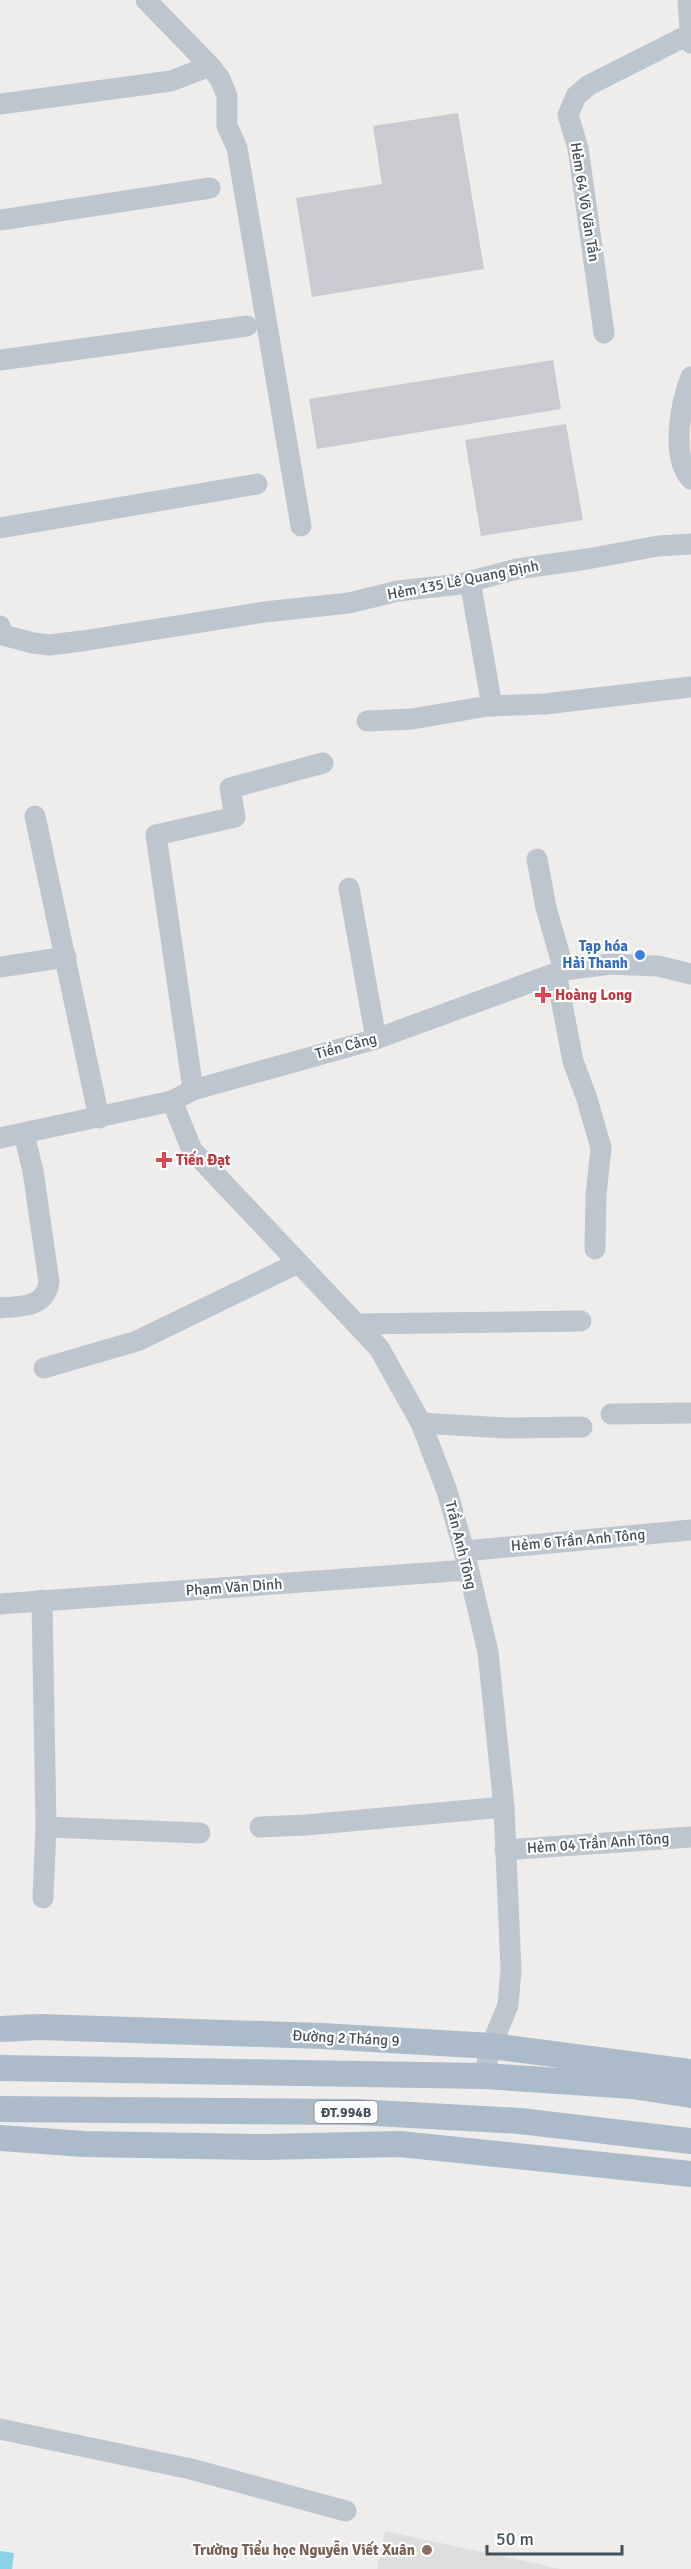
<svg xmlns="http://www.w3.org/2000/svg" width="691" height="2569" font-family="Signika,sans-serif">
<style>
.education{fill:#e0dddd}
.water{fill:#8ad2e7}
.building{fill:#c9cbd1}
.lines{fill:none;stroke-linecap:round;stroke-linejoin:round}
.minor{stroke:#bdc6ce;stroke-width:21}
.major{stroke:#acbbca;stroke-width:26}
.shop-dot{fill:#3f7fe0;stroke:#fff;stroke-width:2}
.health-dot{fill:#e0444e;stroke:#fff;stroke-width:2}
.education-dot{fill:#8d6e63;stroke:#fff;stroke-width:2}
.labels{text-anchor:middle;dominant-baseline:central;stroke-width:4.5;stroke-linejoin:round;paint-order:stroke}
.shield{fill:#fff;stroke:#7d848a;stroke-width:1.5}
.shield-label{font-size:14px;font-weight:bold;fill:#454f58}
.street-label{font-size:15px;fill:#454f58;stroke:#fff}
.shop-label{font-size:15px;font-weight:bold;fill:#366cbe;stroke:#fff;text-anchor:end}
.health-label{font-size:15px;font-weight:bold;fill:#be3a42;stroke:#fff;text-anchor:start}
.education-label{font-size:15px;font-weight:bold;fill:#785e54;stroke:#fff;text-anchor:end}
</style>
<rect width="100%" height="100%" fill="#efecec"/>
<polygon class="education" points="385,2531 561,2569 377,2569"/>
<polygon class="water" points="0,2551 14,2553 12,2569 0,2569"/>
<g class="building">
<polygon points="458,113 484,269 312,297 296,198 382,184 373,126"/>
<polygon points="553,360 561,409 317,449 309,399"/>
<polygon points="566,424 583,520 481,536 465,440"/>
</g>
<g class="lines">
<g class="minor">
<polyline points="146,0 210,66 220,79 227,96 227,126 237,148 301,526"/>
<polyline points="688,0 691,43"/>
<polyline points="0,104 171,81 210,66"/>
<polyline points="0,220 210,188"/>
<polyline points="604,333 578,148 568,115 576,96 589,85 690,34"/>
<polyline points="0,360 247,326"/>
<path d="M691,377C681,402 670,457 691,479"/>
<polyline points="0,528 257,484"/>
<polyline points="470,581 492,706"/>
<polyline points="0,626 3,635 33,643 49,645 82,641 264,612 349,603 398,591 460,584 517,569 587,559 658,546 691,544"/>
<polyline points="367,721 412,719 488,706 545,704 691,687"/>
<polyline points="35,816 99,1118"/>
<polyline points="537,859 546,908 564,970"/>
<polyline points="349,888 376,1039"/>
<polyline points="0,967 66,957"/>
<polyline points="556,973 573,1061 587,1099 601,1148 596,1195 595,1249"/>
<polyline points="193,1090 156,835 235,817 230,788 323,763"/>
<polyline points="172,1101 192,1150 379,1348 421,1423 447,1491 464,1551 488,1652 504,1807 511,1970 508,2005 491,2046 484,2076"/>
<polyline points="0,1138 172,1101 193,1090 376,1039 564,970 611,964 658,966 691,974"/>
<path d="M0,1308C22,1306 45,1308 49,1282L33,1171L24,1134"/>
<polyline points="357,1324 581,1321"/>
<polyline points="44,1368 137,1341 298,1263"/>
<polyline points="611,1414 691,1413"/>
<polyline points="421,1423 505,1428 582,1427"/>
<polyline points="464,1551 691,1530"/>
<polyline points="42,1600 46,1827 43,1898"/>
<polyline points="0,1604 468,1570"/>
<polyline points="46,1827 200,1833"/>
<polyline points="260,1827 306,1825 504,1807"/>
<polyline points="505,1850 691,1837"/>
<polyline points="0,2429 191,2469 346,2511"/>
</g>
<g class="major">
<polyline points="0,2029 40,2027 322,2036 491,2046 691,2072"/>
<polyline points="0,2068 484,2076 632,2086 691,2095"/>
<polyline points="0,2109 357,2112 520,2121 691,2141"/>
<polyline points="0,2138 84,2144 263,2147 400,2144 691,2174"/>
</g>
</g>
<circle class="shop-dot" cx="640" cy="955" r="6"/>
<g class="health-dot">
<path d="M540 986h6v6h6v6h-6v6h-6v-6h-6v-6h6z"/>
<path d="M161 1151h6v6h6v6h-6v6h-6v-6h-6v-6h6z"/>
</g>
<circle class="education-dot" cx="427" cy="2550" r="6"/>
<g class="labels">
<rect class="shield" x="314.5" y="2101" width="63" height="22" rx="4.5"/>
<g class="shield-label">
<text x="346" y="2112">ĐT.994B</text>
</g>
<g class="street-label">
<text transform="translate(585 202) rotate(81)">Hẻm 64 Võ Văn Tần</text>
<text transform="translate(463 580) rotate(-11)">Hẻm 135 Lê Quang Định</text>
<text transform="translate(346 1046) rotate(-15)">Tiền Cảng</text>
<text transform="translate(578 1540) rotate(-5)">Hẻm 6 Trần Anh Tông</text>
<text transform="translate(461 1545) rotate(76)">Trần Anh Tông</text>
<text transform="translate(234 1587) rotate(-4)">Phạm Văn Dinh</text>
<text transform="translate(598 1843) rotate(-4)">Hẻm 04 Trần Anh Tông</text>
<text transform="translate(346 2038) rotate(3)">Đường 2 Tháng 9</text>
</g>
<g class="shop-label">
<text x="628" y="946">Tạp hóa<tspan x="628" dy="17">Hải Thanh</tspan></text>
</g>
<g class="health-label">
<text x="555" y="995">Hoàng Long</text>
<text x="176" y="1160">Tiến Đạt</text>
</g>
<g class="education-label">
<text x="415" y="2550">Trường Tiểu học Nguyễn Viết Xuân</text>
</g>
</g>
<path d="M487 2545v9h135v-9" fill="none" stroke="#454f58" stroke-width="3"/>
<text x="496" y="2545" font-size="18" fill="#454f58" stroke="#ffffff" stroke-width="4.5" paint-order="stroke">50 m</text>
</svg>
